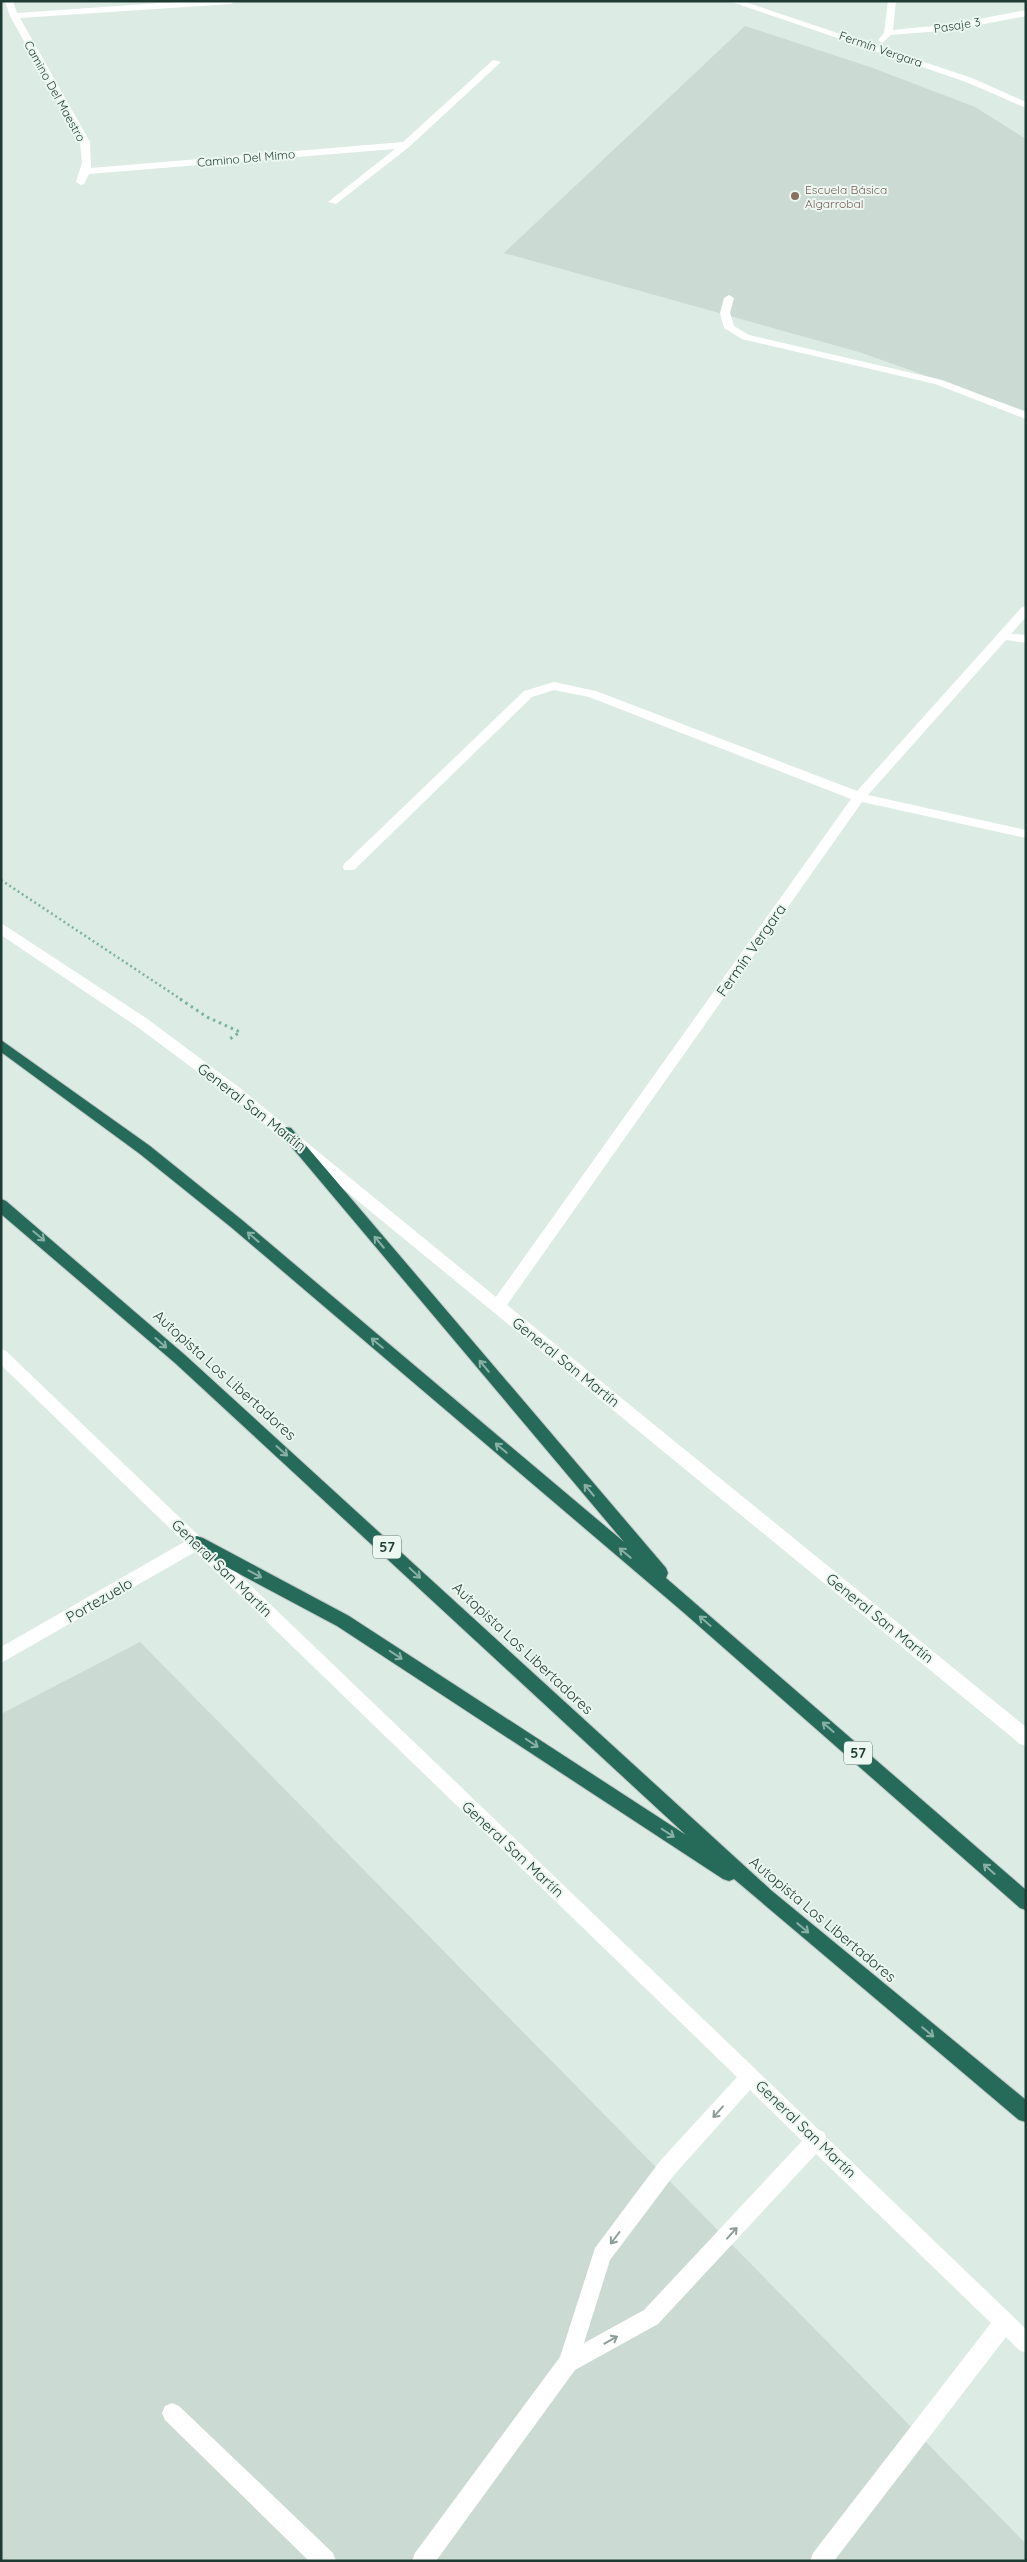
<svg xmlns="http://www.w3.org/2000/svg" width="1027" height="2562" font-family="Quicksand,sans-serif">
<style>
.built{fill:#cbdad3}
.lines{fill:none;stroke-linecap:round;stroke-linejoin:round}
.highway-casing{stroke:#c0c8c6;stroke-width:2}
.path-far1{stroke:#79b29e;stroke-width:2.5;stroke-dasharray:2 3;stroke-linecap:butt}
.path{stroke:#79b29e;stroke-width:3;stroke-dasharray:2.5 4;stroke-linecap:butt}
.minor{fill:#fff;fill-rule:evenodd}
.highway{fill:#266a5a;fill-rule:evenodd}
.oneway{stroke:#8ab0a6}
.oneway2{stroke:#8e9d98}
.education-dot{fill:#8d6e63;stroke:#edf7f2;stroke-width:2}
.labels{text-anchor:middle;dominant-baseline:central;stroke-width:4;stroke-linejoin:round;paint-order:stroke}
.far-street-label{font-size:12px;fill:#1d3b32;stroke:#edf7f2}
.far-education-label{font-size:12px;fill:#785e54;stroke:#edf7f2;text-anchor:start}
.shield{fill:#edf7f2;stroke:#5b736c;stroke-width:1}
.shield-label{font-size:14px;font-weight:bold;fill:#1d3b32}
.street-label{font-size:15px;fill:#1d3b32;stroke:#edf7f2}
</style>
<rect width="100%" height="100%" fill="#dcebe4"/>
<g class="built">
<polygon points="745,26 870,67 975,107 1026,139 1026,411 859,352 504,253"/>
<polygon points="140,1642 1026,2544 1026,2561 1,2561 1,1714"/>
</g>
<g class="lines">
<defs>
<g id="highway">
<polygon points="1,1040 150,1146 242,1220 624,1542 279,1132 286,1127 291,1128 666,1568 668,1573 666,1578 1026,1890 1026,1910 1020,1908 683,1612 232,1228 140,1154 1,1052"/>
<polygon points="1,1199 6,1201 185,1355 772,1891 1026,2100 1026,2122 1019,2120 734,1879 729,1881 723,1879 337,1626 191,1548 189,1543 191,1538 197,1536 203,1538 349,1616 686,1835 175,1363 1,1214"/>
</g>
</defs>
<use href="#highway" class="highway-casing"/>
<polyline class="path-far1" points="1,880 182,1000"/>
<polyline class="path" points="180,999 207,1017 240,1032 227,1041"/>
<g class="minor">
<polygon points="5,1 13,1 17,13 189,1 235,1 231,4 20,18 90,142 91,168 403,142 493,60 501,62 409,147 336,204 328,202 395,149 89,174 84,184 81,185 76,182 82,163 80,142 10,16"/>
<polygon points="729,1 742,1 972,78 1026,102 1026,108 966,82"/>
<polygon points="888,1 896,1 893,30 953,24 1026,10 1026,16 953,30 891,35 882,43 878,40 884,33"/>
<polygon points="729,295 734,298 730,313 734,326 749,335 942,380 1026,412 1026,419 935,384 742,339 724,328 720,313 724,298"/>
<polygon points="1026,606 1026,617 1011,634 1026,635 1026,643 1006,640 868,795 1026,830 1026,838 862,802 507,1305 1026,1727 1026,1746 1020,1744 230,1096 136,1026 1,935 1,923 146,1018 240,1088 496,1297 851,799 589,697 554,690 532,697 354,870 344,870 343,867 344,864 524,691 554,682 596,691 857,791 1022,607"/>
<path d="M1,1349L6,1351L819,2130L824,2132L826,2137L1026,2329V2353L1019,2350L1006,2337L834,2561H810L813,2553L991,2323L816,2154L658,2324L575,2370L436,2561H412L415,2553L560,2357L595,2248L660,2161L737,2077L195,1552L1,1663V1647L184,1542L1,1365ZM750,2090L802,2141L644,2310L584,2343L610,2260L674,2175Z"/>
<polygon points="172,2403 179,2406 333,2553 336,2561 309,2561 165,2420 162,2413 165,2406"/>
</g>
<use href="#highway" class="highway"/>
</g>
<defs><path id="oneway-shaft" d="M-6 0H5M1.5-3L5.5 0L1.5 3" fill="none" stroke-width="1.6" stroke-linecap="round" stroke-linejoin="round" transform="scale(1.25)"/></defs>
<g class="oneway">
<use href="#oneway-shaft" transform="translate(39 1236) rotate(40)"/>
<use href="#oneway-shaft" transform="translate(253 1237) rotate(-139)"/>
<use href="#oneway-shaft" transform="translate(379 1242) rotate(-130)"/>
<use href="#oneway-shaft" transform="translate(161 1343) rotate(41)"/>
<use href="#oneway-shaft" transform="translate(377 1343) rotate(-140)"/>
<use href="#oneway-shaft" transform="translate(484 1366) rotate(-130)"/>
<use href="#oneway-shaft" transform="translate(501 1448) rotate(-140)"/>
<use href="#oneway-shaft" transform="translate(282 1451) rotate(42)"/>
<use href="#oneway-shaft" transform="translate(589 1490) rotate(-130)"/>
<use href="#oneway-shaft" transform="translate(625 1553) rotate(-140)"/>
<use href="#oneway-shaft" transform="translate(415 1573) rotate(43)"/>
<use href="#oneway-shaft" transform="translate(255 1574) rotate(28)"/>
<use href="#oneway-shaft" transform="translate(705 1621) rotate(-139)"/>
<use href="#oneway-shaft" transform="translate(396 1655) rotate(33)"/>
<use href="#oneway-shaft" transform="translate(828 1727) rotate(-139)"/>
<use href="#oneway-shaft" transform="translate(532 1743) rotate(34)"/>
<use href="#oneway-shaft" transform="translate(668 1833) rotate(33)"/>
<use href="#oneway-shaft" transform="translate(989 1869) rotate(-138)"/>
<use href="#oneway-shaft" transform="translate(803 1928) rotate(40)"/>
<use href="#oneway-shaft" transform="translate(928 2032) rotate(40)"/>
</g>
<g class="oneway2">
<use href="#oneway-shaft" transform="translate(718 2112) rotate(132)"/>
<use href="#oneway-shaft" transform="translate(732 2233) rotate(-48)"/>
<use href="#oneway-shaft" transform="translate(615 2238) rotate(127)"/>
<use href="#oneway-shaft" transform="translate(611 2340) rotate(-29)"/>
</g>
<circle class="education-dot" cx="795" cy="196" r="5"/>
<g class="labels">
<g class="far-street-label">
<text transform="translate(957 25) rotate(-9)">Pasaje 3</text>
<text transform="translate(881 49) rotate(19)">Fermín Vergara</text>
<text transform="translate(55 91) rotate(61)">Camino Del Maestro</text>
<text transform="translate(246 158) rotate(-5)">Camino Del Mimo</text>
</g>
<g class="far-education-label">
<text x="805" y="189">Escuela Básica<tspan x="805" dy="14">Algarrobal</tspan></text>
</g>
<g class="shield">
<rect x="373" y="1535.5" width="28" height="23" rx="4"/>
<rect x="844" y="1741.5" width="28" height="23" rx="4"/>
</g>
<g class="shield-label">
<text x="387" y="1547">57</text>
<text x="858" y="1753">57</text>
</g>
<g class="street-label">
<text transform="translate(751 950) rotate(-55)">Fermín Vergara</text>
<text transform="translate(252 1107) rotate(38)">General San Martín</text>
<text transform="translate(566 1362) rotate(39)">General San Martín</text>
<text transform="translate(225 1375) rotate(42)">Autopista Los Libertadores</text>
<text transform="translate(222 1568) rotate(44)">General San Martín</text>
<text transform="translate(99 1600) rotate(-30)">Portezuelo</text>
<text transform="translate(880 1618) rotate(39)">General San Martín</text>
<text transform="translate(523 1648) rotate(43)">Autopista Los Libertadores</text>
<text transform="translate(513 1849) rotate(43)">General San Martín</text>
<text transform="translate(823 1919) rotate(40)">Autopista Los Libertadores</text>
<text transform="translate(806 2129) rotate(44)">General San Martín</text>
</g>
</g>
<rect width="1027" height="2562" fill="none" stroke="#1d3b32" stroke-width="5"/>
</svg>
